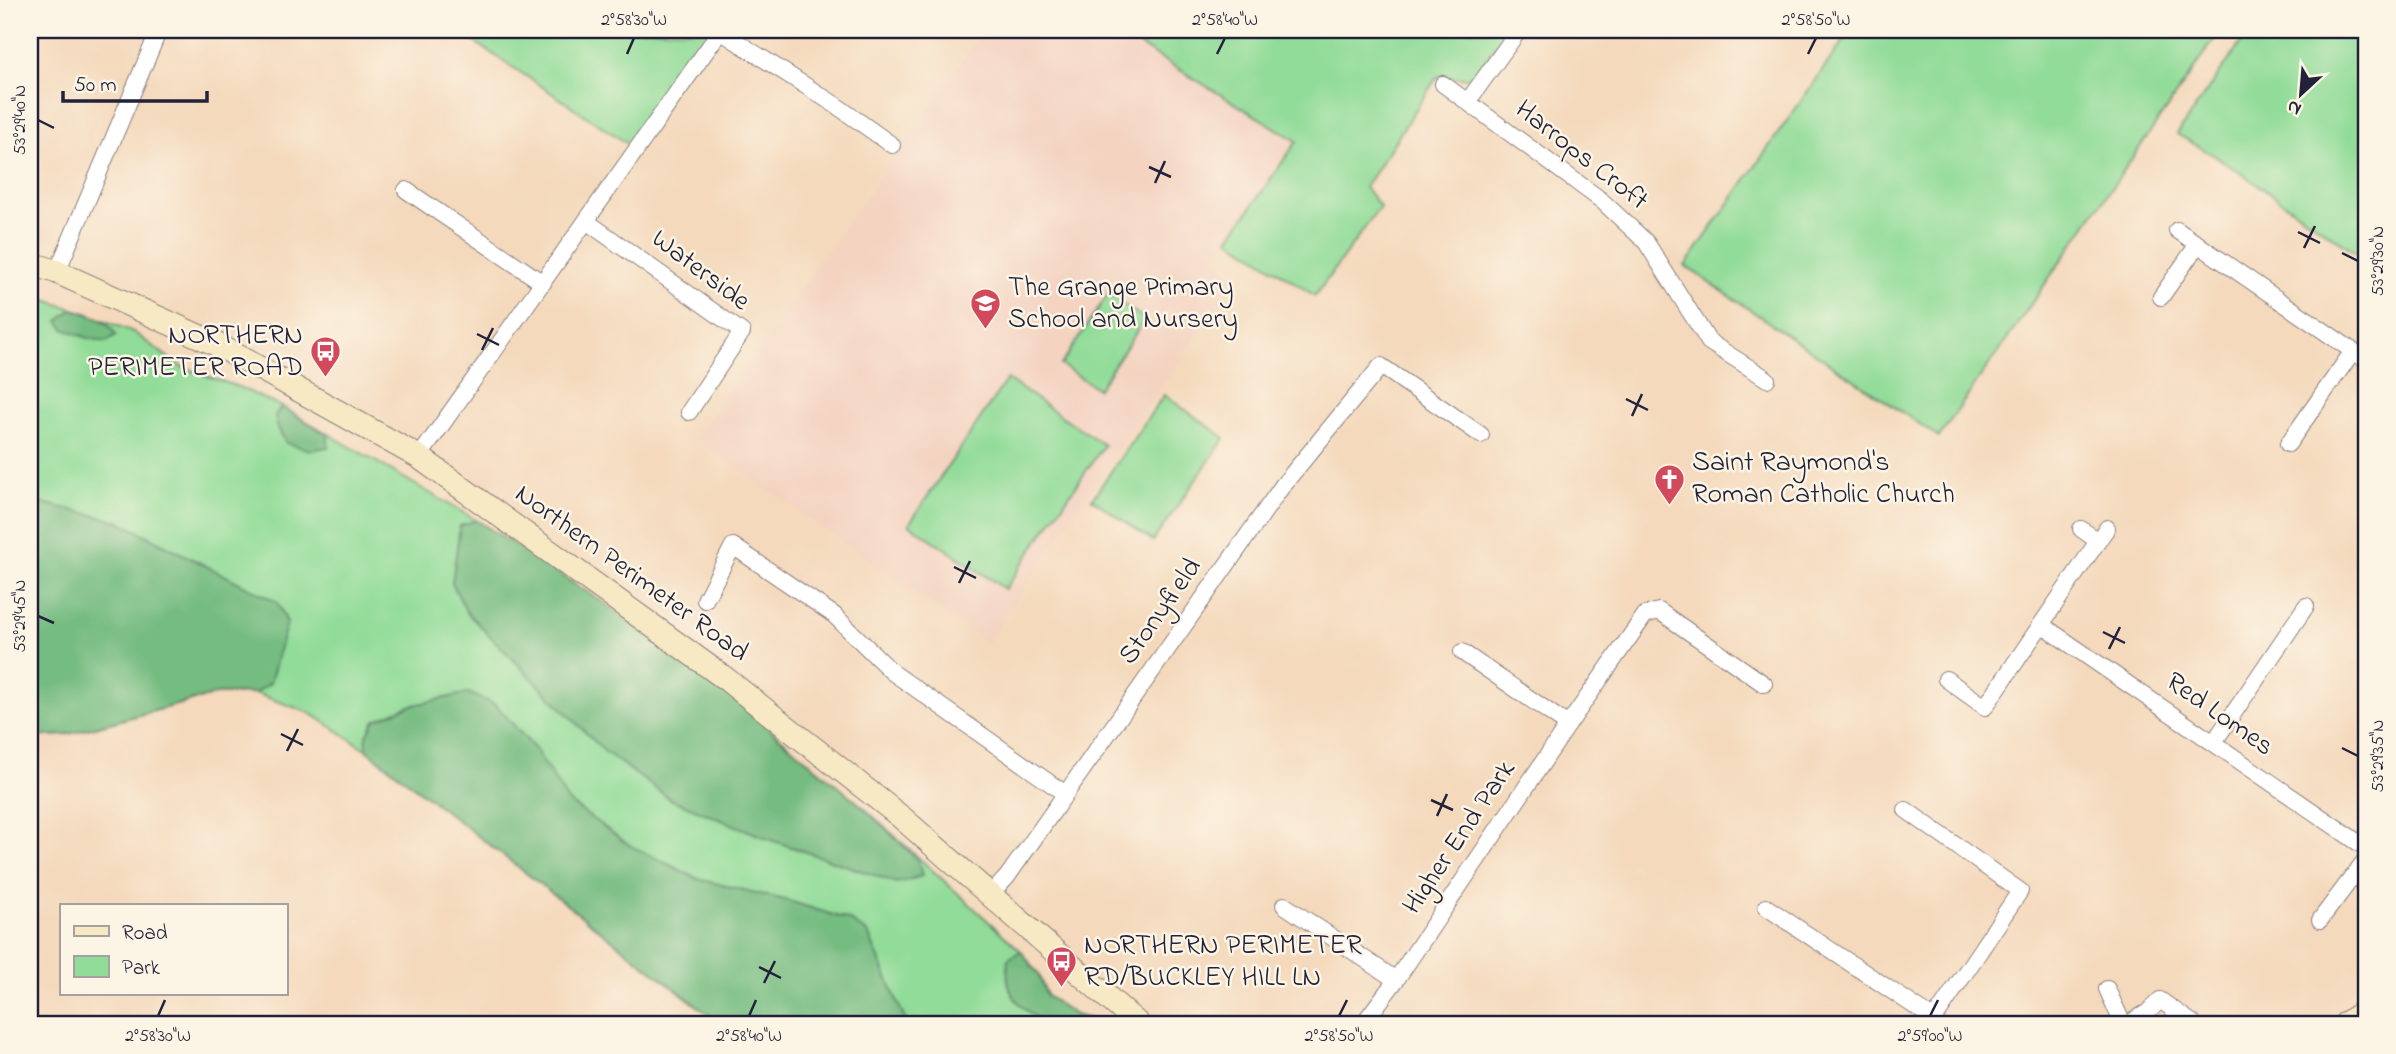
<svg xmlns="http://www.w3.org/2000/svg" width="2396" height="1054" font-family="'Indie Flower',sans-serif">
<style>
.built{fill:#f4d3c1}
.green{fill:#91dc98;stroke:#5a7f6a;stroke-width:2}
.forest{fill:#74bc80;stroke:#4b6f5e;stroke-width:2}
.lines{fill:none;stroke-linecap:round;stroke-linejoin:round}
.minor-casing{stroke:#8b7e7c;stroke-width:18}
.secondary-casing{stroke:#8b7e7c;stroke-width:25}
.minor{stroke:#fff;stroke-width:16}
.secondary{stroke:#f7e9c3;stroke-width:23}
.ticks{fill:none;stroke:#22223b;stroke-width:2.5}
.labels{text-anchor:middle;dominant-baseline:central;stroke-width:5;stroke-linejoin:round;paint-order:stroke}
.street-label{font-size:28px;fill:#22223b;stroke:#fcf5e5}
.poi-label{font-size:28px;fill:#22223b;stroke:#fcf5e5;text-anchor:start}
.neatline{fill:none;stroke:#22223b;stroke-width:2.5}
.ticks-label{font-size:18px;text-anchor:middle;fill:#22223b}
</style>
<rect width="100%" height="100%" fill="#fcf5e5"/>
<filter id="ink" filterUnits="userSpaceOnUse"><feTurbulence type="fractalNoise" baseFrequency=".0143" numOctaves="2"/><feDisplacementMap in="SourceGraphic" scale="14" xChannelSelector="R" yChannelSelector="G"/><feConvolveMatrix kernelMatrix="1 2 1 2 8 2 1 2 1" color-interpolation-filters="sRGB"/></filter>
<filter id="wash" filterUnits="userSpaceOnUse"><feTurbulence type="fractalNoise" baseFrequency=".00686" numOctaves="4" result="noise"/><feDisplacementMap in="SourceGraphic" scale="28" xChannelSelector="R" yChannelSelector="G"/><feGaussianBlur stdDeviation="1.57" result="paint"/><feColorMatrix in="noise" values="0 0 0 0 0 0 0 0 0 0 0 0 0 0 0 0 0 1.4 0 .05"/><feComposite in="paint" operator="in"/></filter>
<g filter="url(#wash)">
<rect width="100%" height="100%" fill="#f4d9bc"/>
<polygon class="built" points="984,30 1114,30 1297,141 1214,260 1237,277 986,643 695,438"/>
<g class="green">
<polygon points="457,30 714,30 631,146"/>
<polygon points="1114,30 1507,30 1472,78 1437,77 1365,187 1380,207 1315,296 1229,239 1297,141"/>
<polygon points="1851,30 2221,30 1939,437 1685,266"/>
<polygon points="2250,30 2366,30 2366,259 2220,159 2177,134"/>
<polygon points="1108,294 1145,319 1098,389 1061,365"/>
<polygon points="30,295 89,314 133,332 180,366 241,388 282,407 476,520 604,603 863,807 1021,951 1038,974 1047,996 1075,1015 1108,1024 721,1024 367,750 310,713 255,693 217,694 65,735 30,737"/>
<polygon points="1007,379 1104,445 1005,589 909,524"/>
<polygon points="1164,395 1225,438 1153,541 1092,499"/>
</g>
<g class="forest">
<path d="M72,309C90,314 106,318 116,335L106,342L88,338L64,329L59,321Z"/>
<polygon points="282,407 328,435 328,447 310,450 286,443 277,426 275,415"/>
<polygon points="30,500 118,521 277,602 287,622 270,683 255,693 217,694 65,735 30,737"/>
<polygon points="476,520 604,603 736,701 863,807 918,860 922,876 897,883 771,840 670,799 604,751 467,613 452,583 460,526"/>
<polygon points="468,693 496,705 535,749 568,801 629,845 698,879 789,901 849,920 868,933 907,1024 721,1024 367,750 366,737 375,720 409,706"/>
<path d="M1021,951L1038,974L1047,996L1075,1015L1107,1024H1043C1017,1002 1004,997 1008,959Z"/>
</g>
</g>
<g filter="url(#ink)">
<g class="lines">
<defs>
<g id="minor">
<polyline points="720,31 837,106 892,145"/>
<polyline points="1443,84 1601,200 1646,242 1709,342 1767,379"/>
<polyline points="1468,101 1519,30"/>
<polyline points="406,190 543,283"/>
<polyline points="586,221 742,332 689,412"/>
<polyline points="2177,230 2366,360"/>
<polyline points="57,272 159,30"/>
<polyline points="2161,297 2198,244"/>
<polyline points="2288,444 2353,351"/>
<polyline points="419,457 721,30"/>
<polyline points="2081,529 2098,541 2107,528"/>
<polyline points="705,600 733,546 834,615 892,672 1064,793"/>
<polyline points="2042,625 2366,848"/>
<polyline points="1462,652 1568,725"/>
<polyline points="1946,679 1985,707 2098,541"/>
<polyline points="2214,742 2306,606"/>
<polyline points="1906,810 2020,891 1931,1024"/>
<polyline points="991,894 1007,877 1283,485 1381,366 1481,435"/>
<polyline points="1284,905 1396,980"/>
<polyline points="1766,907 1934,1019"/>
<polyline points="2320,920 2366,859"/>
<polyline points="2107,989 2123,1024"/>
<polyline points="1363,1024 1396,980 1568,725 1645,615 1659,611 1764,684"/>
<polyline points="2128,1024 2148,1012 2160,1000 2194,1024"/>
</g>
<g id="secondary">
<polyline points="30,263 57,272 218,345 419,457 726,679 901,817 1138,1024"/>
<polyline points="2345,1024 2366,1010"/>
</g>
</defs>
<use href="#minor" class="minor-casing"/>
<use href="#secondary" class="secondary-casing"/>
<use href="#minor" class="minor"/>
<use href="#secondary" class="secondary"/>
</g>
</g>
<path class="ticks" d="M627,54L634,38M1217,54L1225,38M1808,54L1816,38M38,120L54,128M1149,167L1171,177M1155,183L1165,161M2298,232L2320,243M2304,248L2315,226M2342,253L2358,261M477,334L499,345M482,350L493,328M1626,399L1648,410M1632,416L1642,394M954,567L976,578M959,583L970,561M38,616L54,623M2103,632L2125,643M2109,649L2120,627M281,734L303,745M2342,748L2358,756M287,751L298,729M1431,800L1453,810M1437,816L1447,794M759,967L781,978M764,983L775,961M158,1016L165,1000M749,1016L756,1000M1339,1016L1347,1000M1930,1016L1938,1000"/>
<defs>
<symbol id="school-pin" viewBox="-11 -11 22 30"><path d="M0 17L-7.5 6A9.5 9.5 0 1 1 7.5 6Z" fill="#d1495b" stroke="#fcf5e5"/><path d="M0-5L7-2L0 1L-7-2ZM-4 1L0 2.5L4 1V4Q0 6-4 4Z" fill="#fff"/></symbol>
<symbol id="bus-pin" viewBox="-11 -11 22 30"><path d="M0 17L-7.5 6A9.5 9.5 0 1 1 7.5 6Z" fill="#d1495b" stroke="#fcf5e5"/><path d="M-5-6H5V4H4V6H2V4H-2V6H-4V4H-5ZM-3.5-4V0h7V-4ZM-3.5 1.2v1.5H-2V1.2ZM2 1.2v1.5H3.5V1.2Z" fill="#fff"/></symbol>
<symbol id="church-pin" viewBox="-11 -11 22 30"><path d="M0 17L-7.5 6A9.5 9.5 0 1 1 7.5 6Z" fill="#d1495b" stroke="#fcf5e5"/><path d="M-1.2-6h2.4v3.5h3.3v2.4h-3.3V6h-2.4V-.1h-3.3v-2.4h3.3Z" fill="#fff"/></symbol>
</defs>
<g fill-rule="evenodd">
<use href="#school-pin" x="968" y="286" width="35" height="47"/>
<use href="#bus-pin" x="308" y="334" width="35" height="47"/>
<use href="#church-pin" x="1652" y="462" width="35" height="47"/>
<use href="#bus-pin" x="1044" y="944" width="35" height="47"/>
</g>
<g class="labels">
<g class="street-label">
<text transform="translate(1581 156) rotate(38)">Harrops Croft</text>
<text transform="translate(700 271) rotate(37)">Waterside</text>
<text transform="translate(631 574) rotate(36)">Northern Perimeter Road</text>
<text transform="translate(1161 612) rotate(-55)">Stonyfield</text>
<text transform="translate(2219 715) rotate(35)">Red Lomes</text>
<text transform="translate(1460 838) rotate(-56)">Higher End Park</text>
</g>
<g class="poi-label">
<text x="1008" y="288">The Grange Primary<tspan x="1008" dy="32">School and Nursery</tspan></text>
<text x="303" y="336" text-anchor="end">NORTHERN<tspan x="303" dy="32">PERIMETER ROAD</tspan></text>
<text x="1692" y="463">Saint Raymond's<tspan x="1692" dy="32">Roman Catholic Church</tspan></text>
<text x="1084" y="946">NORTHERN PERIMETER<tspan x="1084" dy="32">RD/BUCKLEY HILL LN</tspan></text>
</g>
</g>
<rect width="2396" height="1054" fill="none" stroke="#fcf5e5" stroke-width="77"/>
<rect x="60" y="904" width="228" height="91" fill="#fcf5e5" stroke="#a5a1a1" stroke-width="2"/>
<rect x="74" y="926" width="35" height="10" fill="#f7e9c3" stroke="#a5a1a1" stroke-width="2"/>
<text x="122" y="939" font-size="21" fill="#22223b">Road</text>
<rect x="74" y="956" width="35" height="21" fill="#91dc98" stroke="#a5a1a1" stroke-width="2"/>
<text x="122" y="974" font-size="21" fill="#22223b">Park</text>
<g transform="translate(2301 94) rotate(206)" stroke="#fcf5e5" stroke-width="5" paint-order="stroke">
<path d="M0-5L12 26L0 18L-12 26Z" fill="#22223b"/>
<text y="-10" font-size="19" font-weight="bold" text-anchor="middle" fill="#22223b">N</text>
</g>
<path d="M63 91v10h144v-10" fill="none" stroke="#22223b" stroke-width="3.5"/>
<text x="74" y="91" font-size="21" fill="#22223b" stroke="#fcf5e5" stroke-width="5" paint-order="stroke">50 m</text>
<rect x="38" y="38" width="2320" height="978" class="neatline"/>
<g class="ticks-label">
<text x="634" y="25">2°58'30"W</text>
<text x="1225" y="25">2°58'40"W</text>
<text x="1816" y="25">2°58'50"W</text>
<text transform="translate(19 120) rotate(-90)" y="6">53°29'40"N</text>
<text transform="translate(2377 261) rotate(-90)" y="6">53°29'30"N</text>
<text transform="translate(19 616) rotate(-90)" y="6">53°29'45"N</text>
<text transform="translate(2377 756) rotate(-90)" y="6">53°29'35"N</text>
<text x="158" y="1041">2°58'30"W</text>
<text x="749" y="1041">2°58'40"W</text>
<text x="1339" y="1041">2°58'50"W</text>
<text x="1930" y="1041">2°59'00"W</text>
</g>
</svg>
